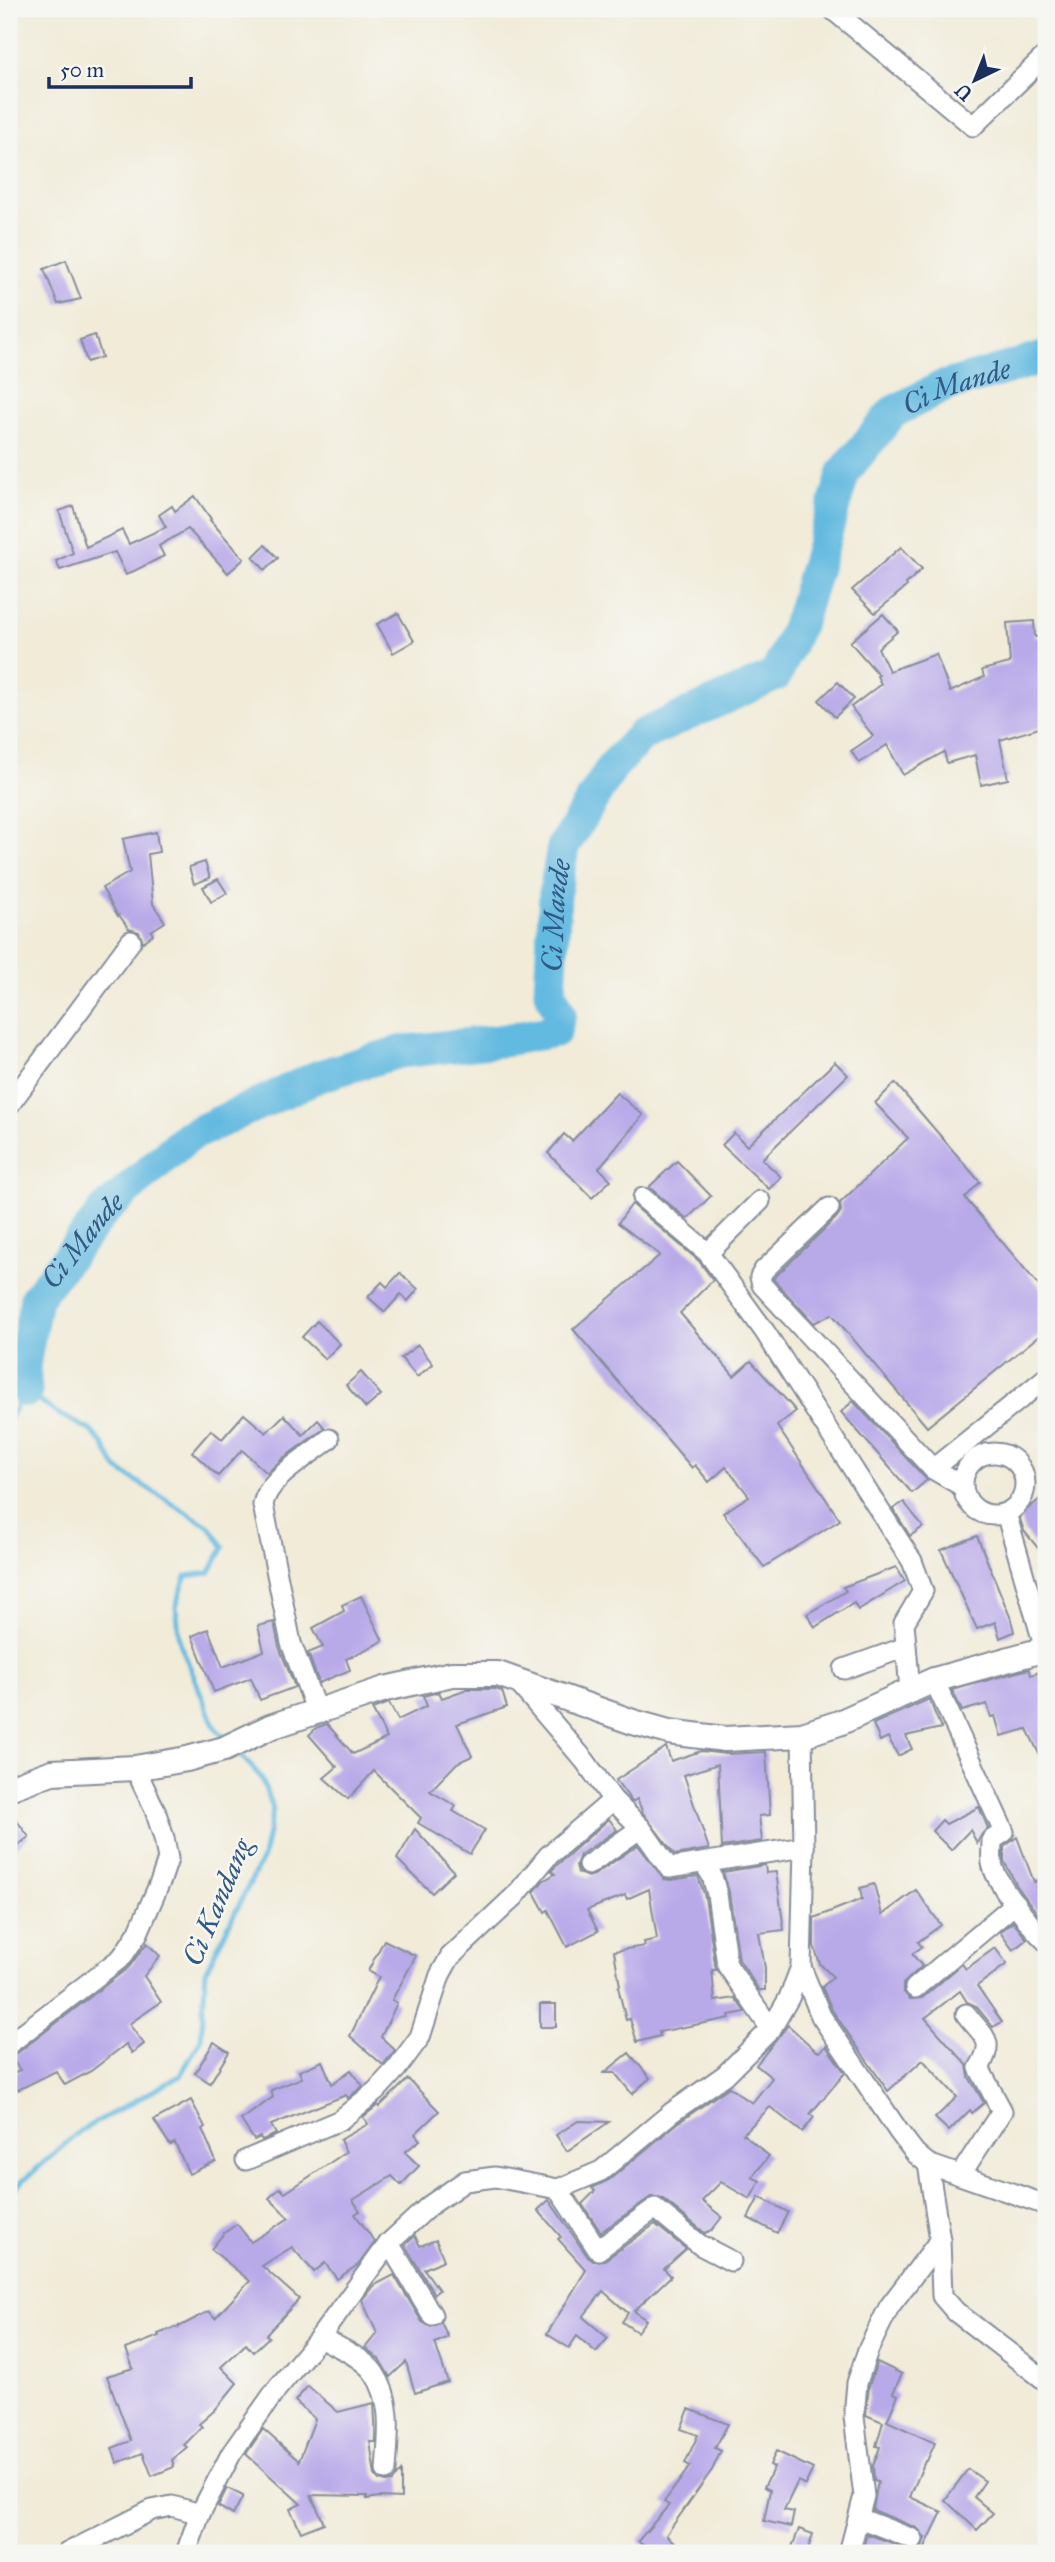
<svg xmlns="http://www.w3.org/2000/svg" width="1055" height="2562" font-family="'IM FELL Great Primer',serif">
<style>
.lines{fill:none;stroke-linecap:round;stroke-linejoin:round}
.stream{stroke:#63bae0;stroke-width:5}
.river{stroke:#63bae0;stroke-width:33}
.building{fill:#b8a9e9}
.minor-casing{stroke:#868d9b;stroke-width:23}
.major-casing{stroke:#868d9b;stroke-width:28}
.minor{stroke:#fff;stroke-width:19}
.major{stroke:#fff;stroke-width:24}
.labels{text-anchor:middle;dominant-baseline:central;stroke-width:5;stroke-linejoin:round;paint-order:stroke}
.water-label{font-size:28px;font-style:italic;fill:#315985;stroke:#f6f6f2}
</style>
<rect width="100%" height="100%" fill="#f6f6f2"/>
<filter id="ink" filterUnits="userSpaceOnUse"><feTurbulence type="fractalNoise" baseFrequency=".0143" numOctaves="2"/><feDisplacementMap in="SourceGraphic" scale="14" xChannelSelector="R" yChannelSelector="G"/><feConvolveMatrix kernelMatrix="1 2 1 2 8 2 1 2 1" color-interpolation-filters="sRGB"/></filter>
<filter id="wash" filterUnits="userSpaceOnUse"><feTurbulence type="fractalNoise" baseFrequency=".00686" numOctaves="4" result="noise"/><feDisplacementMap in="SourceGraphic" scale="28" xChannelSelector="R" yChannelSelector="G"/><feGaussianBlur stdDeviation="1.57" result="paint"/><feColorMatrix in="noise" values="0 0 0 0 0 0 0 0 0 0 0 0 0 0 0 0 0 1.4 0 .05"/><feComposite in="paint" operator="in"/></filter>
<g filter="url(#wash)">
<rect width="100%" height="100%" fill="#f1ebd8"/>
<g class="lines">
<g class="stream">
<polyline points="9,1418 26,1391 55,1412 90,1430 102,1443 117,1469 210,1527 224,1547 209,1573 186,1576 176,1606 180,1643 215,1728 226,1739"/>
<polyline points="9,2193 80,2131 180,2076 201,2039 206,1970 263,1857 273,1809 261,1777 237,1751"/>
</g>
<path class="river" id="s1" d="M26,1391L24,1366L36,1298L104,1211L187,1137L319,1076L399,1052L499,1041L555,1031L560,1013L550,992L555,893L563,847L612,767L642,735L776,675L801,618L844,472L893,412L942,387L1046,357"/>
</g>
<g id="blocks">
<g class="building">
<polygon points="66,260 81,299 58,304 44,269"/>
<polygon points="95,335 102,357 87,362 80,340"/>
<polygon points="195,496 211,519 210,520 244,559 228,573 188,529 159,546 164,556 126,575 115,552 60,570 56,561 73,553 59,511 73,506 86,547 122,530 129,544 166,527 159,515 172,506 175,511"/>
<polygon points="265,545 278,558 265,570 253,557"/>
<polygon points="901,547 922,569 906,584 907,586 875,613 852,590"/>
<polygon points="398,613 414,641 393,653 377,624"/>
<polygon points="883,614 898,631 878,648 889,671 936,654 950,692 984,677 982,670 1010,663 1007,623 1034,621 1035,637 1046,637 1046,726 1000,740 1008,779 981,785 975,755 947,763 944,752 903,775 887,745 859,763 851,751 873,736 851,707 881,684 877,676 879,675 850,642"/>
<polygon points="838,682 854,699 835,717 819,700"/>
<polygon points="156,832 159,852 148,854 153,904 165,922 151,931 153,935 143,942 139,932 129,929 119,915 118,916 102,888 130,872 123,839"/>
<polygon points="205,862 210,878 194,884 189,867"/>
<polygon points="218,879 227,893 211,902 203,887"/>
<polygon points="835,1062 848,1075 762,1159 781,1177 769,1189 722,1145 734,1133 747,1146"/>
<polygon points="895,1083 980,1182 965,1198 1046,1294 1046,1330 927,1427 832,1314 814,1323 773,1279 837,1217 841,1211 840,1203 908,1138 875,1103"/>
<polygon points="617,1093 643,1115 599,1168 611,1180 592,1198 548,1153 564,1134 572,1141"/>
<polygon points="677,1161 711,1196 687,1219 649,1187"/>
<polygon points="632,1204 699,1261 713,1280 680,1313 734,1376 751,1361 796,1411 777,1426 840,1520 764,1567 723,1513 749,1496 726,1467 709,1482 695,1465 692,1468 573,1329 660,1255 618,1223"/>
<polygon points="400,1273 418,1289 408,1301 401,1294 385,1312 368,1297 382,1282 387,1287"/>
<polygon points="317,1321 340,1344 325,1359 302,1337"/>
<polygon points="418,1345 433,1364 417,1377 401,1358"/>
<polygon points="361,1372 381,1395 366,1408 346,1385"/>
<polygon points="853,1401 927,1480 912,1493 841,1412"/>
<polygon points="244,1414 266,1433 284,1415 303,1435 318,1420 325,1428 282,1459 267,1473 242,1450 218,1476 192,1452 211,1430 222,1439"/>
<polygon points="1046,1494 1046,1558 1024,1531 1019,1516"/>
<polygon points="904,1502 923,1527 910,1536 893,1509"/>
<polygon points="977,1536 1011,1619 1014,1632 1000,1638 995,1622 977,1629 941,1550"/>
<polygon points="896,1567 905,1581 858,1610 854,1603 815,1627 807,1614 846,1591 843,1587"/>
<polygon points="361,1596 383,1641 346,1659 350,1670 319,1683 308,1653 323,1647 313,1628 344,1611 342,1605"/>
<polygon points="274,1622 279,1647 295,1687 260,1700 251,1678 214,1692 192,1636 208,1629 223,1667 264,1651 258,1626"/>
<polygon points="1029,1669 1031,1675 1046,1670 1046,1768 1027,1729 1001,1736 995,1716 991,1717 987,1704 962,1711 952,1690"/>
<polygon points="467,1689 495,1689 502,1691 507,1707 457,1724 472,1756 457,1763 430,1791 456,1806 453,1811 485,1830 470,1854 418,1823 421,1818 374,1771 348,1799 324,1778 337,1767 309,1735 316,1728 327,1724 353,1754 387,1738 372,1709 389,1703 398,1720 427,1706 423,1696 439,1692 442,1698"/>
<polygon points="929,1699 941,1728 906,1736 912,1749 898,1756 888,1737 880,1741 873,1724"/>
<polygon points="666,1747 671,1761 701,1751 726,1754 766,1752 770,1815 759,1816 762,1841 722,1847 718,1764 684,1775 709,1849 675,1855 643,1813 637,1799 632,1802 616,1780"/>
<polygon points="979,1807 988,1828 982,1834 977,1843 970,1830 951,1850 932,1831 942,1820 946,1824"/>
<polygon points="9,1810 29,1837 9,1852"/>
<polygon points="609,1819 617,1830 580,1855 576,1865 578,1873 588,1877 594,1875 638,1845 664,1879 671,1880 698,1876 705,1897 716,1970 712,1970 715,2001 735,1998 745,2012 729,2015 730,2018 659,2032 660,2036 637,2042 630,2019 626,2020 618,1987 620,1986 614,1951 645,1946 644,1942 657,1939 649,1889 627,1899 625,1895 587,1910 598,1931 567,1947 548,1910 545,1912 534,1892 543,1881 555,1874 551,1871 557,1865"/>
<polygon points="415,1829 454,1872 432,1893 397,1859"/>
<polygon points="1017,1837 1034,1882 1046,1876 1046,1914 1040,1917 1017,1886 1004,1861 1004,1847"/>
<polygon points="765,1865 766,1873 776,1872 784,1930 759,1933 765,1968 765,1990 759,1990 739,1960 729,1892 723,1872"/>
<polygon points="874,1884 882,1915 916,1890 941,1925 918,1942 922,1947 912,1954 922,1966 903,1984 903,1991 910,1999 922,1998 962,1964 966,1969 995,1948 1007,1964 977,1986 1002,2022 993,2027 976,2006 967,2002 960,1991 925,2018 967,2065 969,2077 984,2103 972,2113 970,2110 949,2131 935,2118 957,2097 923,2060 888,2091 832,2010 822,1987 833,1977 820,1964 814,1946 814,1918 862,1899 860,1888"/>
<polygon points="1013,1922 1027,1939 1013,1950 1000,1932"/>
<polygon points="384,1940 416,1956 392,2000 397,2003 381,2037 395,2050 383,2065 350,2036 379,1977 368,1971"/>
<polygon points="147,1943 160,1956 144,1976 161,2002 129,2024 144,2044 132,2053 126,2044 91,2071 65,2085 56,2071 18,2090 10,2075 20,2070 10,2056 16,2054 129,1967"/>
<rect x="540" y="2004" width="16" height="23"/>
<polygon points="788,2025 815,2050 819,2052 826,2046 845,2073 810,2114 814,2117 802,2132 770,2107 743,2134 769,2156 752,2177 760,2181 750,2199 721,2182 702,2201 722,2217 712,2230 705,2233 663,2199 652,2196 601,2232 582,2204 595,2191 592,2188 609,2180 678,2123 729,2087 752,2103 772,2078 756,2065"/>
<polygon points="214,2042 229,2052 210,2083 195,2073"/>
<polygon points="629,2053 650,2078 632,2094 615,2073 604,2073"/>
<polygon points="322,2061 332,2084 351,2070 363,2086 348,2098 346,2095 271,2125 276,2134 262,2140 260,2137 254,2140 241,2120 273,2097 271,2090 302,2078 299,2071"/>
<polygon points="408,2079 439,2111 415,2134 420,2140 405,2152 419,2166 401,2185 392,2176 353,2200 360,2211 355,2214 375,2242 359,2264 337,2279 325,2263 314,2272 292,2247 262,2266 299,2299 266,2335 269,2337 253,2352 246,2344 221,2367 237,2383 215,2410 199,2424 202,2427 184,2445 187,2447 172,2460 174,2467 152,2476 143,2453 117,2463 112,2448 131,2441 107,2376 133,2368 126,2349 159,2336 158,2334 179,2326 179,2327 209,2311 215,2318 250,2281 211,2249 224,2233 237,2224 251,2242 289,2218 269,2198 280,2188 285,2193 346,2152 340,2140 368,2124 363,2117 378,2105 379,2107"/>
<polygon points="191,2100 205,2127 202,2129 216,2161 189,2174 175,2143 170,2145 154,2120"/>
<polygon points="578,2121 609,2122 567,2151 556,2135"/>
<polygon points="759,2197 788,2212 777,2233 748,2218"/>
<polygon points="549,2200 588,2257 593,2261 605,2260 655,2224 686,2249 664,2269 671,2276 634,2311 646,2320 637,2332 622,2322 628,2313 603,2291 583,2317 608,2338 596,2352 577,2336 569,2348 547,2334 586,2270 558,2239 561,2237 538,2210"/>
<polygon points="415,2236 420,2246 436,2240 444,2260 424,2269 439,2290 434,2294 405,2245"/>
<polygon points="394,2275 422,2322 431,2327 441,2322 448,2337 435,2343 448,2382 415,2393 406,2362 390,2377 379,2359 365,2348 377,2333 362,2300 373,2286"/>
<polygon points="877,2362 902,2374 893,2393 898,2395 887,2421 935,2443 927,2461 925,2461 910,2497 942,2512 922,2553 862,2553 867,2534 914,2551 921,2548 925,2538 917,2528 873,2510 878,2481 874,2480 873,2466 880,2447 876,2446 883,2422 866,2415 869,2386"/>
<polygon points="308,2386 338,2412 374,2403 376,2442 370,2442 375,2475 379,2480 386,2482 392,2481 401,2471 401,2498 379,2497 367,2499 367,2496 311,2495 324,2523 301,2532 290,2509 301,2504 246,2454 263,2429 299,2461 315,2419 295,2401"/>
<polygon points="689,2409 728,2424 715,2448 721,2451 712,2470 666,2535 686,2553 652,2553 638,2541 669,2505 664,2502 690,2466 685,2463 698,2435 681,2429"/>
<polygon points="776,2451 813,2469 805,2485 798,2481 784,2510 794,2512 791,2527 764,2521 770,2490 764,2487 774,2467 770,2465"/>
<polygon points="968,2469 985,2481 974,2497 993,2513 977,2530 945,2500"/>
<polygon points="227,2488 243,2496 233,2515 218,2506"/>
<polygon points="799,2529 813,2534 807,2552 792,2547"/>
</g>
</g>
</g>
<g filter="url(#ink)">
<use href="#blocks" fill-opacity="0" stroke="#868d9b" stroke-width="2"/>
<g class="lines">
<defs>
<g id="minor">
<polyline points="832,9 973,126 1046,55"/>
<polyline points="9,1105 131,941"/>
<polyline points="643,1198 708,1253 765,1332 912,1561 923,1591 904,1623 910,1690"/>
<polyline points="829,1208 764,1270 760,1277 762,1285 933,1469 962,1486"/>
<polyline points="708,1253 760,1201"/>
<circle cx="994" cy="1484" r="31"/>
<polyline points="933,1469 1046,1378"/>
<polyline points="1006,1513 1045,1649"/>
<polyline points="844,1669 906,1647"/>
<path d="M934,1680L1004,1832L992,1840C992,1847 991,1856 992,1863C995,1882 1031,1927 1046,1941"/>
<path d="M317,1712L291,1643L263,1505C267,1478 308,1457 329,1439"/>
<polyline points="613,1800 641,1828 669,1868 804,1847"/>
<polyline points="704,1863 712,1876 717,1894 727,1965 771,2029"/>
<polyline points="588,1865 641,1828"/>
<polyline points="801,1967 821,2016 899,2132 915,2153 928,2164 940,2240 942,2296 956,2312 1046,2381"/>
<polyline points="915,1988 1016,1903"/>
<polyline points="9,2044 122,1957 138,1933 161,1880 168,1859 164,1838 155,1810 135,1768"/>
<polyline points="246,2160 340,2120 376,2091 397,2068 420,2037 440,1975 450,1957 515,1896 548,1856 613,1800 585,1761 516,1680"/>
<polyline points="928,2164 1046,2205"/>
<path d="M961,2174L1002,2111L979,2068C996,2039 984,2038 966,2014"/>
<polyline points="558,2189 598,2250 655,2208 700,2245 731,2261"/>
<polyline points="389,2243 432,2315"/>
<path d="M320,2337C337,2347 363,2357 374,2373C394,2402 388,2437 386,2470"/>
<polyline points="859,2518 913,2539"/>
<polyline points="67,2553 152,2510 172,2506 200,2514"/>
<polyline points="186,2553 200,2514 231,2454 276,2390 320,2337 389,2243 429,2206 465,2181 495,2177 558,2189 601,2171 671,2113 725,2075 771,2029 789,1998 801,1967 804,1847 802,1735"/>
<polyline points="849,2553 864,2496 854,2417 857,2383 868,2350 889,2307 940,2240"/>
</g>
<polyline id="major" points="9,1788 52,1772 135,1768 187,1759 224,1749 270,1727 385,1689 452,1674 498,1674 633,1722 669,1732 725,1739 802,1735 839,1723 934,1680 1046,1649"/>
</defs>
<use href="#minor" class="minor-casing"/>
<use href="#major" class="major-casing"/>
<use href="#minor" class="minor"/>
<use href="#major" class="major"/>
</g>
</g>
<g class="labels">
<g class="water-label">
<text stroke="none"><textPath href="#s1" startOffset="1535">Ci Mande</textPath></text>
<text stroke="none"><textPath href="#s1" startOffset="821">Ci Mande</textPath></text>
<text stroke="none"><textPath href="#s1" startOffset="168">Ci Mande</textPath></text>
<text transform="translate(217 1902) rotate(-67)">Ci Kandang</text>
</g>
</g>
<rect width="1055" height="2562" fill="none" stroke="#f6f6f2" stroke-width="35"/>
<g transform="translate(975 80) rotate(223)" stroke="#f6f6f2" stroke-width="5" paint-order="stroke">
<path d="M0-5L12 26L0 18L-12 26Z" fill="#1b2f5e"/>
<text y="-10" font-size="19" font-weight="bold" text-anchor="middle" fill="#1b2f5e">U</text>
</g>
<path d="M49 77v10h142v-10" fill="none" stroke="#1b2f5e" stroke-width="3.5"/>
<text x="60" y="77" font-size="21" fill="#1b2f5e" stroke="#f6f6f2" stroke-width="5" paint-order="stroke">50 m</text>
</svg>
